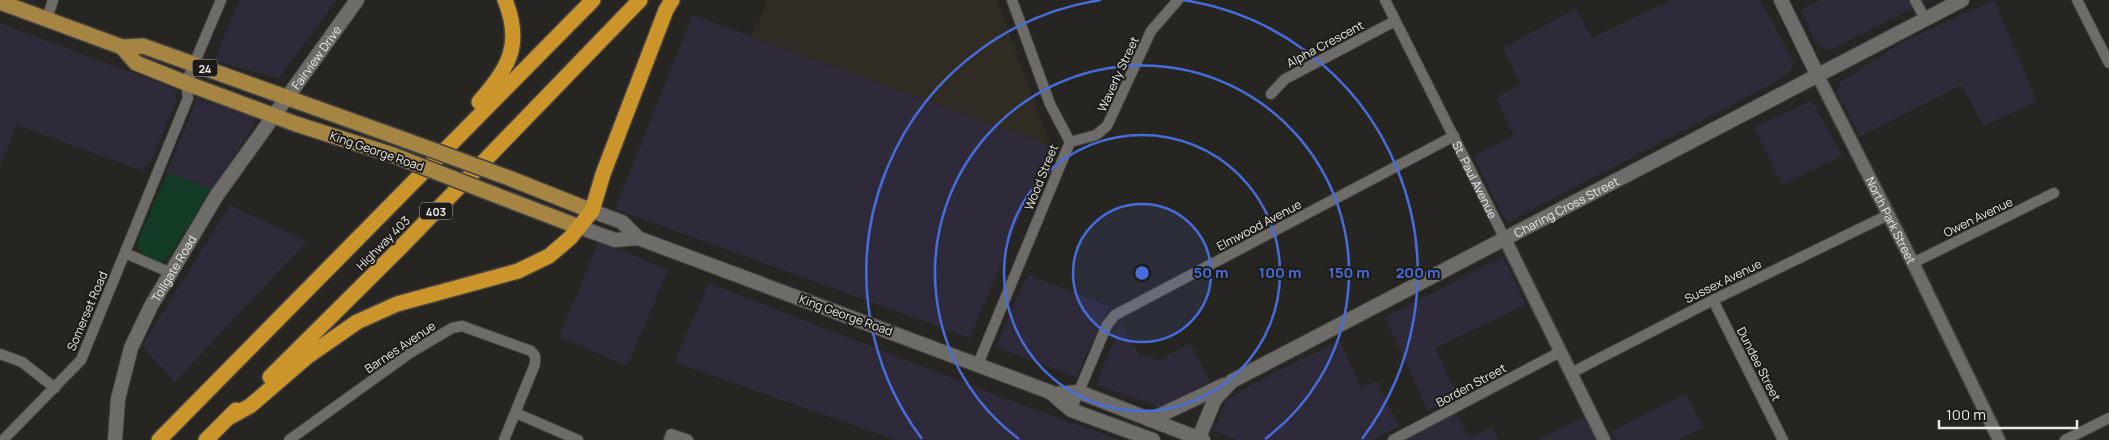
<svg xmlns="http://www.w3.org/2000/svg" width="2109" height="440" font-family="Manrope,sans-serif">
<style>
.commercial{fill:#2f2a3a}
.built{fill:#302c23}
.green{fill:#123a24}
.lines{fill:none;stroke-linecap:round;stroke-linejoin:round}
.minor-casing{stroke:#444340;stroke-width:12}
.tertiary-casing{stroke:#444340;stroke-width:15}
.secondary-casing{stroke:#444340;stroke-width:16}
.primary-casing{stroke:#444340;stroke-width:18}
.motorway-casing{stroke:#444340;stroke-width:18}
.minor{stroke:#6e6c68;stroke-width:10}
.tertiary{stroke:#6e6c68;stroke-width:12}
.secondary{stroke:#6e6c68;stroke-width:14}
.primary{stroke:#a68543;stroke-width:15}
.motorway{stroke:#cb952b;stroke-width:15}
.primary-bridge-casing{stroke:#444340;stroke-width:18;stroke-linecap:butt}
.primary-bridge{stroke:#a68543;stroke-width:15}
.ring{fill:none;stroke:#466ddb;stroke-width:2.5}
.labels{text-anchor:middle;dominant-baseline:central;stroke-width:4;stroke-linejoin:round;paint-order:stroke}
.shield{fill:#1d1c19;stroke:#acaca8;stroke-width:1}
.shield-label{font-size:11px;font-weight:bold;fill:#eae9e6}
.street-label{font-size:12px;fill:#eae9e6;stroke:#1d1c19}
.centre{fill:#466ddb;stroke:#1d1c19;stroke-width:2.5}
.ring-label{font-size:15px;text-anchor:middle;font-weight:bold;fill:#466ddb;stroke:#1d1c19;stroke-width:4;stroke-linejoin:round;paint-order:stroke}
</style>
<rect width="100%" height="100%" fill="#272522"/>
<g class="commercial">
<polygon points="239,0 336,0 279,78 214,61"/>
<polygon points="1671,0 1760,0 1794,63 1789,72 1774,83 1507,223 1473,156 1514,136 1496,98 1521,84 1503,48 1576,8 1592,38"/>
<polygon points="1821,0 1929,0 1828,51 1815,42 1801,10"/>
<polygon points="1994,0 2037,101 1984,126 1961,85 1860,137 1837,92 1841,82 1902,42"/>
<polygon points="693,15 1050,145 970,338 615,209"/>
<polygon points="0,23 175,89 176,101 152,159 143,171 17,125 0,167"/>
<polygon points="197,99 254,117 255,124 210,192 210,189 172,174 166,175"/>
<polygon points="1811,101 1817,109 1842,156 1782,185 1754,127"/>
<polygon points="230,205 307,241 175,382 142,346"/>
<polygon points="599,241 668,270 627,366 559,337"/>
<polygon points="1503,256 1526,305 1435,348 1457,394 1428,411 1385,317"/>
<polygon points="1029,275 1109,306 1076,377 996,347 1023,283"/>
<polygon points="709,283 993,394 1119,440 896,440 674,362"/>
<polygon points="1120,324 1140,356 1160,360 1190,343 1210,381 1160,407 1096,385"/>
<polygon points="1340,341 1361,387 1377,381 1399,426 1372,440 1238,440 1213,431 1226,400 1275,372"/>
<polygon points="1686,394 1703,428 1679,440 1615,440 1611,431"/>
<polygon points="1456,413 1467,434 1476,435 1492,427 1499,440 1403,440"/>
<polygon points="1586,416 1597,440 1538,440"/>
</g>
<polygon class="built" points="768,0 997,0 1050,145 751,36"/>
<path class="green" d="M172,174L210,189V192L169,257L162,262C152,260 138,254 137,243L166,175Z"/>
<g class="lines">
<defs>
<g id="minor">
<path id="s1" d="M1385,0L1505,239"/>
<polyline points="1915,0 1925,19"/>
<polyline points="2077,0 2109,63"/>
<polyline points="47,19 53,0"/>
<polyline points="1271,94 1285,79 1395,21"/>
<polyline points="1070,142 1096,135 1107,126 1151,31 1178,0"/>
<polyline points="125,253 171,273"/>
<polyline points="1913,263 2054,193"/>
<polyline points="1713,300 1783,440"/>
<polyline points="0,354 22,362 55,388"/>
<polyline points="978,364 1070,142 1050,104 1012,0"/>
<polyline points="1571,373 1713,300 1888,215"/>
<polyline points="1071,410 1107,325 1115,315 1454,136"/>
<polyline points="516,413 578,440"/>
<polyline points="3,440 81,360 188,98 186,83 221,0"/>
<polyline points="289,440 410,353 452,328 462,326 531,351 535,356 535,364 504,440"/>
<polyline points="669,440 671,434 688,440"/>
<polyline points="1393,440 1560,352"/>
<polyline points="2065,440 2109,418"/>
</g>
<g id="tertiary">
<path id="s2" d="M1817,74L1913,263L1999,440"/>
<polyline points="1505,239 1604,440"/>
</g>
<g id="secondary">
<polyline points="1781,0 1817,74"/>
<polyline points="592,211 622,222 638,238 1050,392 1071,410 1153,440"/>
<polyline points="579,227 615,240 638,238"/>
<polyline points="1054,394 1079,392 1203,440"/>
<polyline points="1150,420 1224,385"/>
<path id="s3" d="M115,440L118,399L131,348L151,306L217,195L357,0"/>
<path id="s4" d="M1198,440L1215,399L1232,381L1962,0"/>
</g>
<g id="primary">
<polyline points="0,2 122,47 143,46 408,141"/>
<polyline points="122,47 136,63 186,83 296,124 393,155"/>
<polyline points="509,178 592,211"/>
<polyline points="493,194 579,227"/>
</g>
<g id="motorway">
<path d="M479,102C509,67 523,45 505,0"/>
<polyline points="270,377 401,247 640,0"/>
<polyline points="228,418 250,406 308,356 357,322 397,304 518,271 549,256 570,238 592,211 603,174 666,10 672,0"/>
<polyline points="159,440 593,0"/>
<polyline points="206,440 236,410"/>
</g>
</defs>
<use href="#minor" class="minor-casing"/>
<use href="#tertiary" class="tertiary-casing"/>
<use href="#secondary" class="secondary-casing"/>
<use href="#primary" class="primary-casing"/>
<use href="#motorway" class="motorway-casing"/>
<use href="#minor" class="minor"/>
<use href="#tertiary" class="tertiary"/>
<use href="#secondary" class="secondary"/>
<use href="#primary" class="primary"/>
<use href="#motorway" class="motorway"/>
<defs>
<g id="primary-bridge">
<polyline points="408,141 509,178"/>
<polyline points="393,155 493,194"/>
</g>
</defs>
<use href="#primary-bridge" class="primary-bridge-casing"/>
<use href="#primary-bridge" class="primary-bridge"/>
</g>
<circle cx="1142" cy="273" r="69" fill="#466ddb" fill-opacity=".12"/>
<g class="ring">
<circle cx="1142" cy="273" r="69"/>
<circle cx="1142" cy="273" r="138"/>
<path d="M1019 439A207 207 0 1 1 1265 439"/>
<path d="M922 439A276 276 0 0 1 1101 0M1183 0A276 276 0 0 1 1362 439"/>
</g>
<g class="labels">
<g class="shield">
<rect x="192.5" y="59.5" width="25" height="17" rx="4"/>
<rect x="420" y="202.5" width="32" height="17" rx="4"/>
</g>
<g class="shield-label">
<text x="205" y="68">24</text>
<text x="436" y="211">403</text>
</g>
<g class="street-label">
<text transform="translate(1325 44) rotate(-28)">Alpha Crescent</text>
<text stroke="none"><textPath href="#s3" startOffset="439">Fairview Drive</textPath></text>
<text transform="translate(1118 74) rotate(-65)">Waverly Street</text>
<text transform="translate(377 151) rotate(19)">King George Road</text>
<text transform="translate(1041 177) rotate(-68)">Wood Street</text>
<text stroke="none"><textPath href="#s1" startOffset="201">St. Paul Avenue</textPath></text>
<text stroke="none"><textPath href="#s4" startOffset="446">Charing Cross Street</textPath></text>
<text transform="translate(1978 217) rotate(-26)">Owen Avenue</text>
<text stroke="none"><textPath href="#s2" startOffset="164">North Park Street</textPath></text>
<text transform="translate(1259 225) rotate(-28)">Elmwood Avenue</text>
<text transform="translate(383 243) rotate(-45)">Highway 403</text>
<text stroke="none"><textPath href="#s3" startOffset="184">Tollgate Road</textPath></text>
<text transform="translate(1723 281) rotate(-26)">Sussex Avenue</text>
<text transform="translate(87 311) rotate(-67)">Somerset Road</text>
<text transform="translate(846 315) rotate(20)">King George Road</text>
<text transform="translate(400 347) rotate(-34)">Barnes Avenue</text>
<text transform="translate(1759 364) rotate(63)">Dundee Street</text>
<text transform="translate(1471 385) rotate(-28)">Borden Street</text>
</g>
</g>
<circle cx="1142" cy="273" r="8" class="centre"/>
<g class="ring-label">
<text x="1211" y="278">50 m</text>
<text x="1280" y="278">100 m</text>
<text x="1349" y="278">150 m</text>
<text x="1418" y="278">200 m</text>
</g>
<path d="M1939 420v8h138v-8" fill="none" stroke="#eae9e6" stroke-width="2.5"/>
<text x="1946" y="420" font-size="15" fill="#eae9e6" stroke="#1d1c19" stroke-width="4" paint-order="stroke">100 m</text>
</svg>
